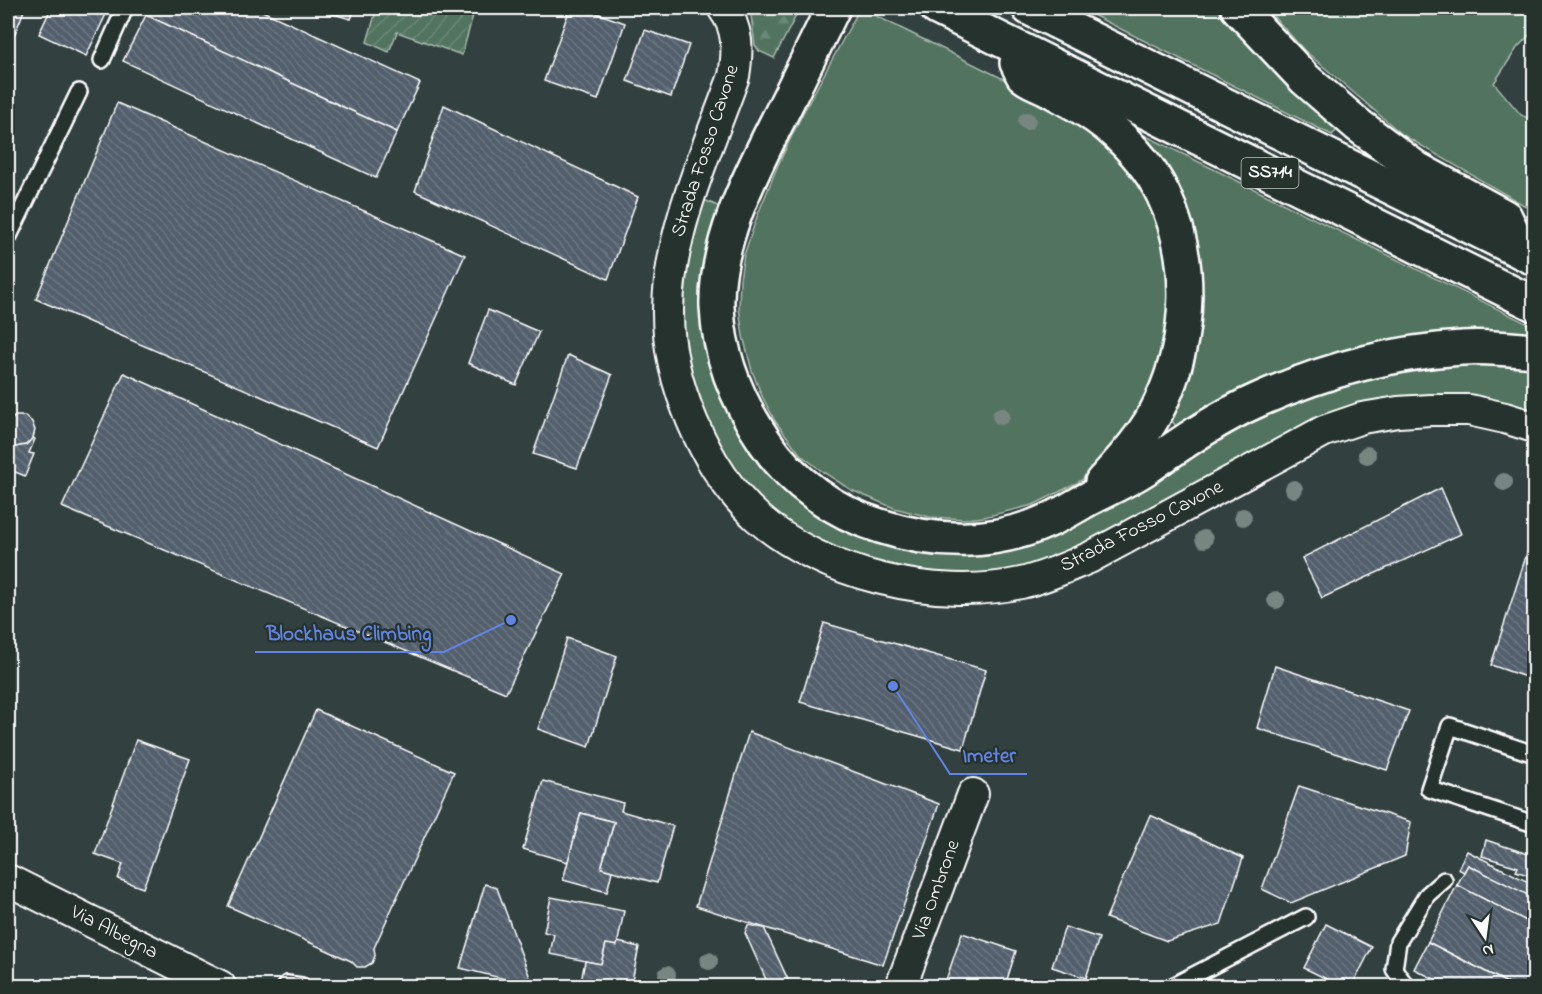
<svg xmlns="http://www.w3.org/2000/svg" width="1542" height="994" font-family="'Indie Flower',sans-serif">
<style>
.grass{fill:#51735e;stroke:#a8b9ae;stroke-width:1.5}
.forest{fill:url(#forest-firs);stroke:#a8b9ae;stroke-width:1.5}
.garden{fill:url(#garden-furrows);stroke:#a8b9ae;stroke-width:1.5}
.building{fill:url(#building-back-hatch);stroke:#fff;stroke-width:1.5}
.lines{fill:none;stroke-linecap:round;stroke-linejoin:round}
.service-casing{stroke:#fff;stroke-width:20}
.minor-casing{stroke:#fff;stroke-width:34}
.trunk-casing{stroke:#fff;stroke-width:38}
.service{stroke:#26332d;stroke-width:15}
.minor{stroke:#26332d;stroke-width:30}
.trunk{stroke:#26332d;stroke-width:33}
.tree{fill:#788681}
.labels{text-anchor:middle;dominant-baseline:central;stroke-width:4.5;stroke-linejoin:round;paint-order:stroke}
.shield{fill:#26332d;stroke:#bec2c0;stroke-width:1.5}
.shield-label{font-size:18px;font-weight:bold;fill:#fff}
.street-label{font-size:20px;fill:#fff;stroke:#26332d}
.leader{fill:none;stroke:#6183e4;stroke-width:2}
.callout-dot{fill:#6183e4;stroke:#26332d;stroke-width:2}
.callout-label{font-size:21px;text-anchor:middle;font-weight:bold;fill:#6183e4;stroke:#26332d;stroke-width:4.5;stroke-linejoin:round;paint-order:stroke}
</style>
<defs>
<pattern id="forest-firs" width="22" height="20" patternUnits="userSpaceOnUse" patternTransform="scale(1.5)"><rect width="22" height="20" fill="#51735e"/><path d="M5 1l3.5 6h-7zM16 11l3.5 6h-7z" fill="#6b8876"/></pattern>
<pattern id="garden-furrows" width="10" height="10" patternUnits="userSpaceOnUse" patternTransform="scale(1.5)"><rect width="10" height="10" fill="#51735e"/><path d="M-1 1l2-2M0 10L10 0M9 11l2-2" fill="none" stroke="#6b8876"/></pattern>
<pattern id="building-back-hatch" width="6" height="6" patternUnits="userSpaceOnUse" patternTransform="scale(1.5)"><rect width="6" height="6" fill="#525f6c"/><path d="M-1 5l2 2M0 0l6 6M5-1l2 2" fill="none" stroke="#6c7782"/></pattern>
</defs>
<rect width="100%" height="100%" fill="#334040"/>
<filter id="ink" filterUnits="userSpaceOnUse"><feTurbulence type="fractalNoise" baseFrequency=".0167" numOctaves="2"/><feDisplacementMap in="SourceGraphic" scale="12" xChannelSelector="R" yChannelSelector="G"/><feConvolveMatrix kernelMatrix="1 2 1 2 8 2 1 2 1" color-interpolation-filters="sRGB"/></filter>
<g filter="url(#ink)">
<g class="grass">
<polygon points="860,8 1052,103 1117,152 1151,200 1165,244 1172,309 1152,393 1096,469 1077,483 1033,505 984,517 966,519 930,517 894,508 851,490 823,472 801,455 775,421 762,396 752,371 743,336 739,308 740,279 744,255 758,214 778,165 801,117"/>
<polygon points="1079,8 1218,8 1243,35 1338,129 1332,135"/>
<polygon points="1266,8 1534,8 1534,30 1517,48 1494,83 1521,115 1534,121 1534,211 1403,135 1304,50"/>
<polygon points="1136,131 1534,327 1534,337 1501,334 1177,428 1170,418 1196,333"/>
<polygon points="700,198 722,208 719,386 895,547 916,552 939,554 1261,410 1415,364 1534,362 1534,417 1327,416 1178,493 1087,547 990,582 851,563 755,503 695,406 676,300"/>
</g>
<polygon class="forest" points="750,8 800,8 774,58 759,51 755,45"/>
<polygon class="garden" points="377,8 475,8 462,55 397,32 389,52 367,42"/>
<g class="building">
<polygon points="8,8 25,8 8,51"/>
<polygon points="51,8 109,8 86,56 39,34"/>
<polygon points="149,8 256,8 420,83 397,132 146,15"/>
<polygon points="312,8 355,8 351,19"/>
<polygon points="570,8 582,8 625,23 598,100 544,81"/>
<polygon points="146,15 397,132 376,178 123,61"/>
<polygon points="645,30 689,45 671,97 627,81"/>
<polygon points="117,103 465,255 378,447 36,299"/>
<polygon points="444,105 638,197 608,279 415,191"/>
<polygon points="488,310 539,332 516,385 468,363"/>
<polygon points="568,355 612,375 577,468 533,454"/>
<polygon points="124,373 565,574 506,693 62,507"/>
<polygon points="16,416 25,416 32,422 35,430 33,438 26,445 16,447 8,441 8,421"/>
<polygon points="33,438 35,439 29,453 34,454 25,476 8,469 8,441 16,447 26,445"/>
<polygon points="1441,488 1461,534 1322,598 1302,558"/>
<polygon points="1530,544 1534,545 1534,680 1491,665"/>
<polygon points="824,623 986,670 963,749 800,702"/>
<polygon points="567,638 617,656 589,747 538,729"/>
<polygon points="1275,666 1409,711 1387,770 1257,728"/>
<polygon points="316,710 454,772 374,948 375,956 372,963 365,967 357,967 351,961 228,906"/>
<polygon points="749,732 939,804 883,965 696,906"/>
<polygon points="136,740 190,759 143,888 118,879 123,864 95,854"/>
<polygon points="543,781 623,803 621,811 673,826 657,883 601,868 614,822 581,813 568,862 523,849"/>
<polygon points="1299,786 1411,822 1405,856 1291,903 1262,889"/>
<polygon points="581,813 614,822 601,868 612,871 607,892 563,880"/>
<polygon points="1150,815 1243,858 1221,924 1167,941 1106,918"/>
<polygon points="1486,840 1534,856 1534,877 1516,871 1518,867 1482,856"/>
<polygon points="1467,851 1534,885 1534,890 1531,897 1468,865 1464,872 1458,869"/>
<polygon points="1468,865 1534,898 1534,925 1457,885"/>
<polygon points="485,884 497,888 533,986 460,968"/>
<polygon points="1457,885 1534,925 1534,986 1513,986 1428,942"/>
<polygon points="551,897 624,911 617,946 606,944 601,964 550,954 554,934 544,932"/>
<polygon points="1326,924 1372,947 1352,986 1341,986 1304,968"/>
<polygon points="748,925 764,928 791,986 769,986 745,933"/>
<polygon points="1065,927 1099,938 1086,978 1052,967"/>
<polygon points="962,933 1016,951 1005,986 944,986"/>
<polygon points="618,942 639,947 631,986 580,986 585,961 601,964 606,944 617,946"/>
<polygon points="1428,942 1513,986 1448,986 1414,969"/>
</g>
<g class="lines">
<defs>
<g id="service">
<polyline points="102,60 125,8"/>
<polyline points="8,238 79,92"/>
<polyline points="1534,754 1450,726 1429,789 1534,824"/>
<polyline points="286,986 287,984 302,986"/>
<polyline points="1173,986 1306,917"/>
<polyline points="1406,986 1394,969 1398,942 1427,895 1444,880"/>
</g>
<g id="minor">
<path d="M723,8C739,29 738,51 734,76C707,151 669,230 668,310C667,380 705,470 757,517C822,575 936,602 1021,583C1044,578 1067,567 1089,558L1324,431L1362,418L1398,412L1431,410H1469L1505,418L1534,427"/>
<polyline points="8,880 220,986"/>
<polyline points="901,986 973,794"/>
</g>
<g id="trunk">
<path d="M833,8C816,43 798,79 781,114C752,172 715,241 717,307C719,355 738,402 765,442C792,482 834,512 880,526C935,544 994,545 1047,521C1061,515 1074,507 1088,499C1107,489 1128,480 1146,468C1182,443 1217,418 1258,400C1323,371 1392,352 1462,348C1486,346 1511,349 1534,351"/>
<polyline points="937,8 1534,304"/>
<polyline points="1029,8 1534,258"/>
<polyline points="1238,8 1305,79 1358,125 1417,169 1505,217 1522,252"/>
<path d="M1017,63C1019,66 1021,72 1023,75C1029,81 1040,84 1047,88C1069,100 1090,111 1109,127C1130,145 1151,169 1163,194C1194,258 1191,338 1161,402C1147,433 1125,457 1102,482"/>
</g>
</defs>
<use href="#service" class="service-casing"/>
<use href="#minor" class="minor-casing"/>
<use href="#trunk" class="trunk-casing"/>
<use href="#service" class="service"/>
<use href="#minor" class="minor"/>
<use href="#trunk" class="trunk"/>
</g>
<g class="tree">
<circle cx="1027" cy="121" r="9"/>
<circle cx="1001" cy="416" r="9"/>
<circle cx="1367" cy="455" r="9"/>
<circle cx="1504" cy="482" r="9"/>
<circle cx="1294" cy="489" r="9"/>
<circle cx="1243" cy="517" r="9"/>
<circle cx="1204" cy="539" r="9"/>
<circle cx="1276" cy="600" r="9"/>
<circle cx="709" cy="961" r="9"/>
<circle cx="667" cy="975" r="9"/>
</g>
</g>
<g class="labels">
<rect class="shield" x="1241.5" y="158" width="57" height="30" rx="4.5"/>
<g class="shield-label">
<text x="1270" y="173">SS714</text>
</g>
<g class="street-label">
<text transform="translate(706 151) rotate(-72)">Strada Fosso Cavone</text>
<text transform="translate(1142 527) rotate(-27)">Strada Fosso Cavone</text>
<text transform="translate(937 890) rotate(-70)">Via Ombrone</text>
<text transform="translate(114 933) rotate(27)">Via Albegna</text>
</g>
</g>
<path class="leader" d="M511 620L444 652H255M893 686L950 774H1027"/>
<g class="callout-dot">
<circle cx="511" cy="620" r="6"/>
<circle cx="893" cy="686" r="6"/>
</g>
<g class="callout-label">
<text x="349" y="640">Blockhaus Climbing</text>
<text x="989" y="762">Imeter</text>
</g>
<rect width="1542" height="994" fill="none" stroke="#26332d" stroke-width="30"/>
<rect x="15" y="15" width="1512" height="964" fill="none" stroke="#fff" stroke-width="2" filter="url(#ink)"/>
<g transform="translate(1485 937) rotate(167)" stroke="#26332d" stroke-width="4.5" paint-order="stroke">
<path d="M0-4.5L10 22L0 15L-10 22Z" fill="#ffffff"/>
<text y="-9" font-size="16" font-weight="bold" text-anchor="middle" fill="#ffffff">N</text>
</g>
</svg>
